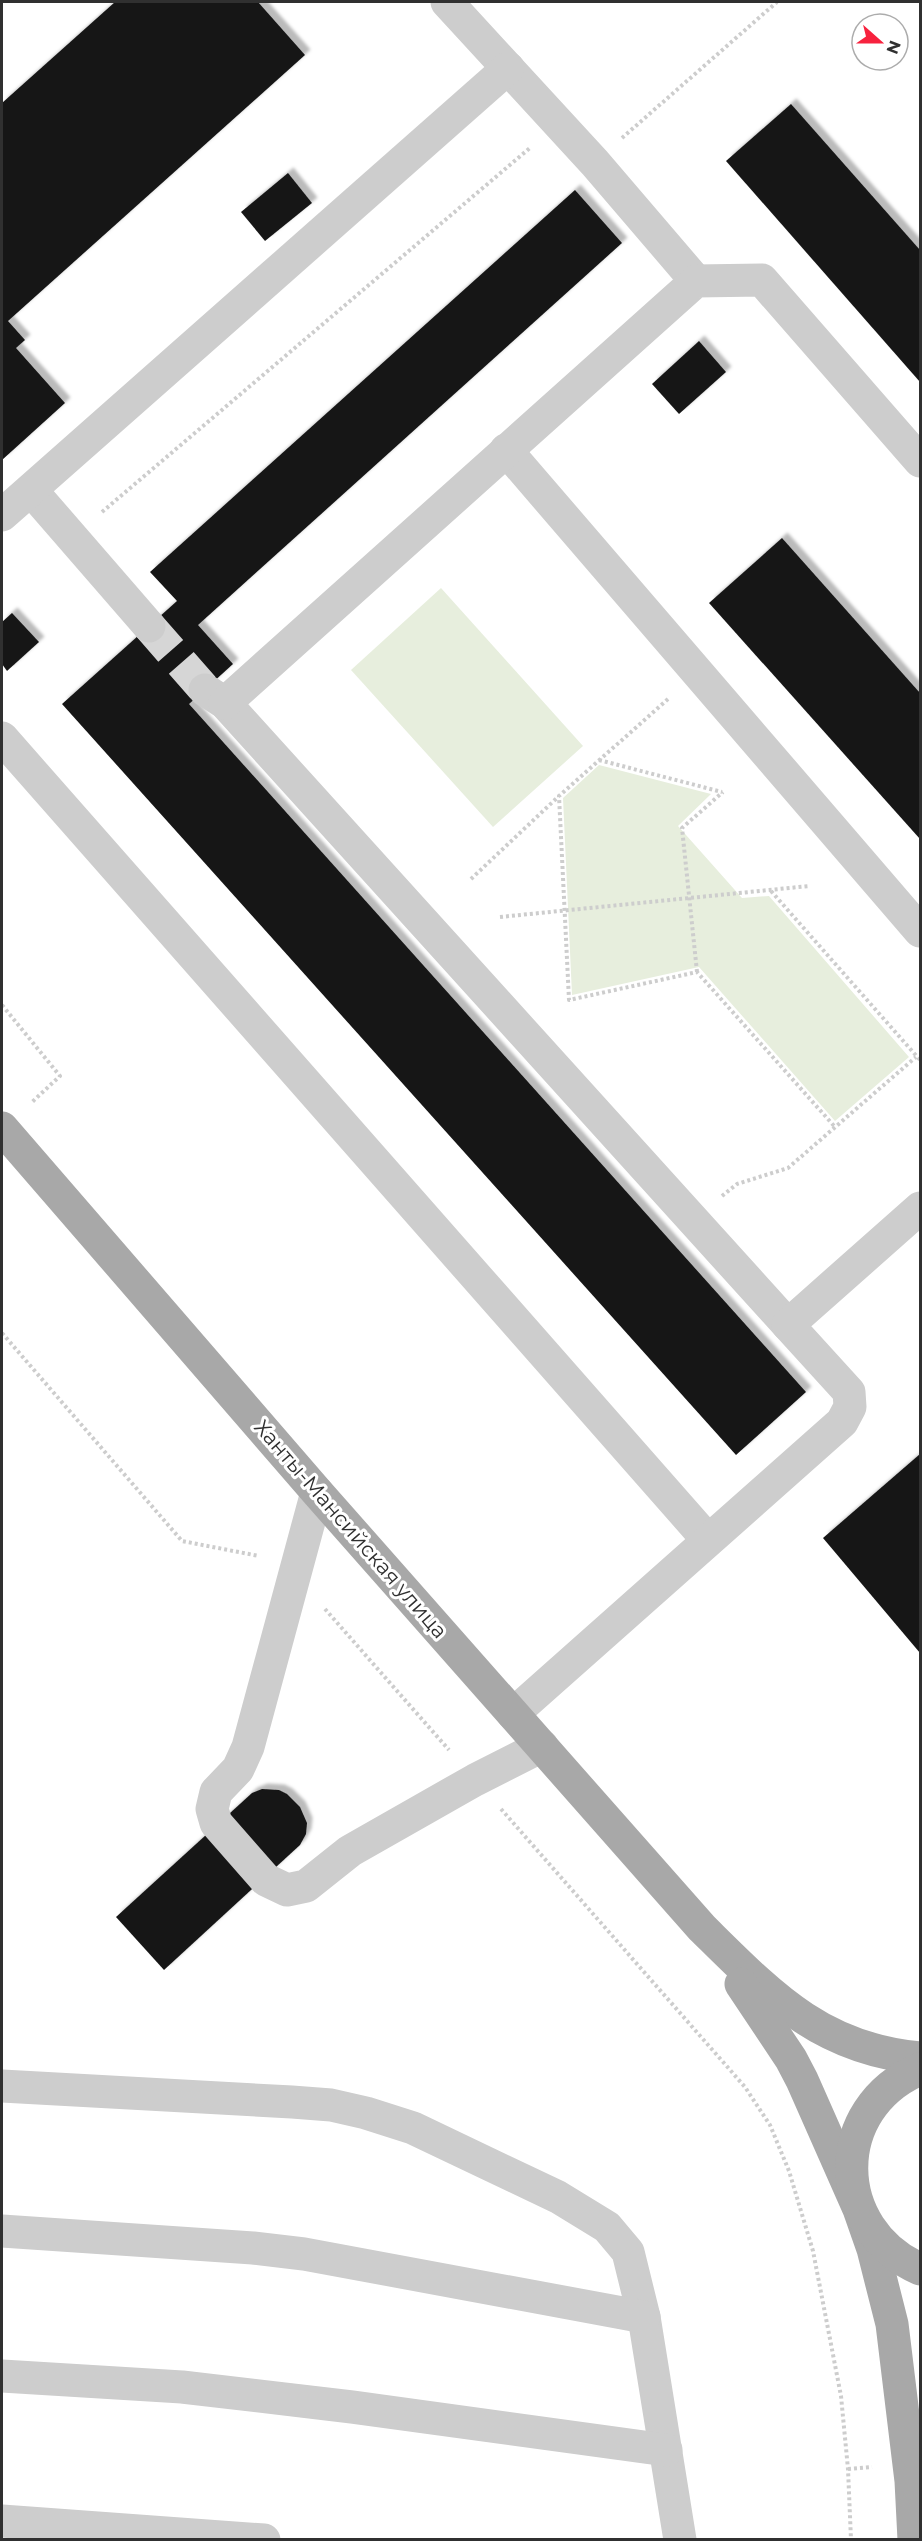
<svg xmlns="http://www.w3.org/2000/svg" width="922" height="2541" font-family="Montserrat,sans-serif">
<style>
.green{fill:#e7eedd}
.building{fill:#171717;filter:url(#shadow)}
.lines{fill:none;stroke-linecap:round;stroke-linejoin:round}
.minor-tunnel{stroke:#d6d6d6;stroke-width:33;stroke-dasharray:33 16;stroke-linecap:butt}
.path{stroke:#cdcdcd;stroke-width:4;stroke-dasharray:3 3;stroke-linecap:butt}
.minor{stroke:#cdcdcd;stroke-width:33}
.major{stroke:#a8a8a8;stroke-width:33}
.labels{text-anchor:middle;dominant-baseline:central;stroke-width:6;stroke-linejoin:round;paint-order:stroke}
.street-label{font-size:21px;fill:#303030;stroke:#fff}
</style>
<defs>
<filter id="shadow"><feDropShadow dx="5.5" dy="-5.5" stdDeviation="1.5" flood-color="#0004"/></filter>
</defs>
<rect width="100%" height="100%" fill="#fff"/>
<g class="green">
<polygon points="441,588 583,746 493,827 351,670"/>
<polygon points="599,765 711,794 678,826 742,898 769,896 909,1057 835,1121 699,967 572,995 563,798"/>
</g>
<g class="building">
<polygon points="115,2 258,2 305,55 8,321 25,340 16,348 65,403 2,460 2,103"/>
<polygon points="791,104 920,250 920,382 726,161"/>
<polygon points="288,173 312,203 265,241 241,212"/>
<polygon points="575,190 622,243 198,625 233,664 189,704 806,1392 736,1455 62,704 177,601 150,572"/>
<polygon points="699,341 726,372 679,414 652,384"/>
<polygon points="782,538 920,693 920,839 709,603"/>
<polygon points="12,613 39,642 7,671 2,664 2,622"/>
<polygon points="920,1454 920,1653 823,1538"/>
<polygon points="262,1789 279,1790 287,1794 300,1807 307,1823 306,1834 300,1845 164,1970 116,1917 252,1793"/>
</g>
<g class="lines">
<polyline class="minor-tunnel" points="149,626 205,690"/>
<g class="path">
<polyline points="622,138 777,2"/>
<polyline points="102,512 531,147"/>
<polyline points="668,699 559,796 569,1000 697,972 835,1127"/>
<polyline points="599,760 722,792"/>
<polyline points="471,879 559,796"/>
<polyline points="771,891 920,1060"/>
<polyline points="500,917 809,886"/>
<polyline points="697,972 682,828 723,792"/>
<polyline points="2,1005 60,1076 31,1103"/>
<polyline points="722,1196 737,1184 788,1168 916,1057"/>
<polyline points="2,1333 182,1541 259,1556"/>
<polyline points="325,1609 449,1750"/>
<polyline points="501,1809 745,2087 770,2125 789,2171 813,2251 841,2396 848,2469 851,2540"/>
<polyline points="848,2469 872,2467"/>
</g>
<g class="minor">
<polyline points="447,2 595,163 696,281"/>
<polyline points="506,450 920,931"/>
<polyline points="31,490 149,626"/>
<polyline points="2,515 508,68"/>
<polyline points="205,690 225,703 788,1325"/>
<polyline points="225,703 696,281 762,280 920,461"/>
<polyline points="2,738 708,1540"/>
<polyline points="317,1492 248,1747 238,1769 216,1792 212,1809 216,1823 266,1880 287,1890 306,1886 350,1851 475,1780 542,1746"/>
<polyline points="513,1714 842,1422 850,1407 849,1392 788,1325 920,1208"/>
<polyline points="2,2086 292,2102 331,2105 366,2113 413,2128 558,2197 607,2227 628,2252 644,2317 680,2540"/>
<polyline points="2,2231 253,2248 304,2254 644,2317"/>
<polyline points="2,2376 182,2387 352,2407 666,2450"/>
<polyline points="2,2521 264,2540"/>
</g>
<g class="major">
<path d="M2,1128L317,1492L702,1928C770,1995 820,2049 920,2058"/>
<polyline points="741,1984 791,2059 802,2080 859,2209 873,2249 892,2324 911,2481 914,2540"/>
<path d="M920,2069C828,2108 830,2229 920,2269"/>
</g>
</g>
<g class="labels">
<g class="street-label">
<text transform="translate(351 1529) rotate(49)">Ханты-Мансийская улица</text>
</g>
</g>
<rect width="922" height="2541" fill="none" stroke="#303030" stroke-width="6"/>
<g transform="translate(880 42) rotate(111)"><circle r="28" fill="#ffffff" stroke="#acacac" stroke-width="1.5"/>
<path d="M0-4.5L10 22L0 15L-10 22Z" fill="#f7223e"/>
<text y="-9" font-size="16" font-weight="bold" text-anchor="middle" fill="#303030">N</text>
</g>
</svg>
